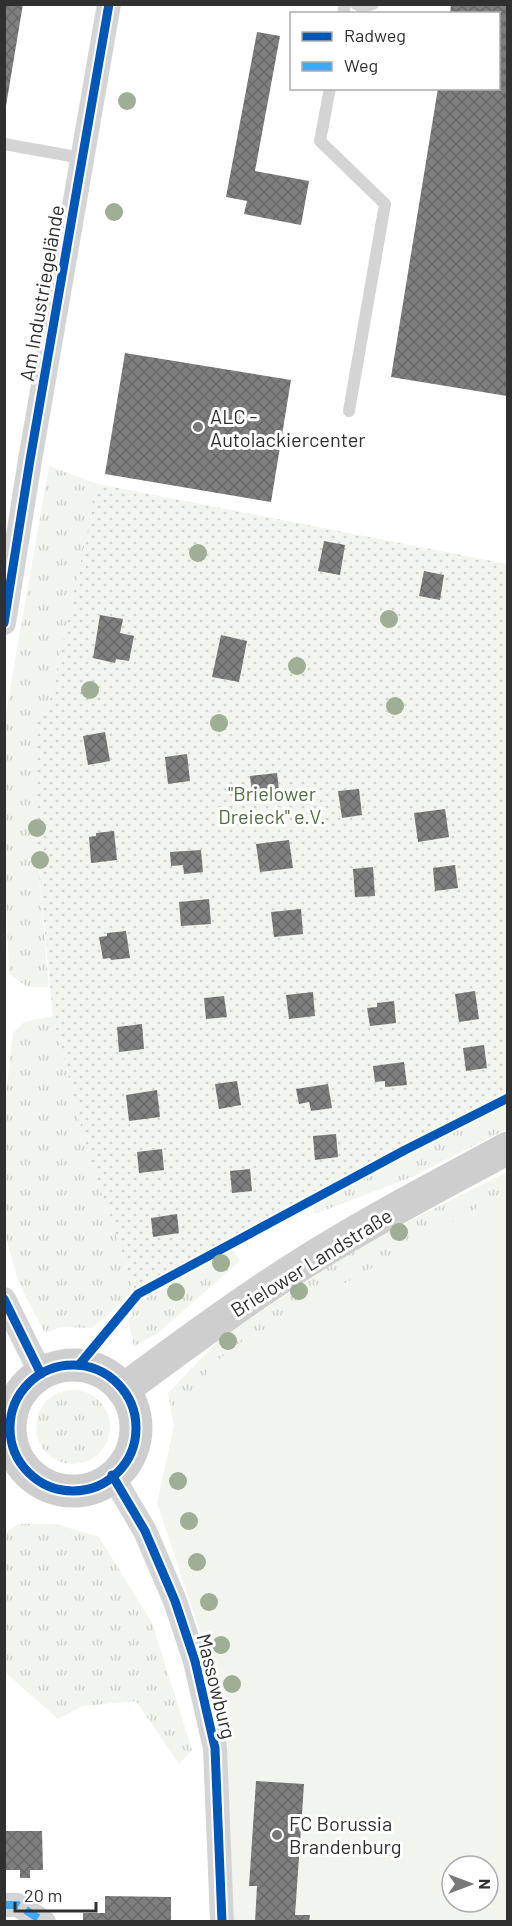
<svg xmlns="http://www.w3.org/2000/svg" width="512" height="1926" font-family="Barlow,sans-serif">
<style>
.grass{fill:url(#grass-tufts)}
.park{fill:#f1f5ed;fill-rule:evenodd}
.garden{fill:url(#garden-dots)}
.building{fill:url(#building-cross-hatch)}
.lines{fill:none;stroke-linecap:round;stroke-linejoin:round}
.lane{stroke:#d4d4d4;stroke-width:12}
.street{stroke:#d4d4d4;stroke-width:24}
.secondary{stroke:#cecece;stroke-width:33}
.quiet{stroke:#3fa9f5;stroke-width:8;stroke-dasharray:15 8;stroke-linecap:butt}
.cycleway-casing{stroke:#fff;stroke-width:13}
.cycleway{stroke:#0057b8;stroke-width:9}
.tree{fill:#9fae95}
.poi-dot{fill:#787878;stroke:#fff;stroke-width:2}
.labels{text-anchor:middle;dominant-baseline:central;stroke-width:6;stroke-linejoin:round;paint-order:stroke}
.street-label{font-size:20px;fill:#303030;stroke:#fff}
.poi-label{font-size:20px;fill:#303030;stroke:#fff;text-anchor:start}
.park-label{font-size:20px;fill:#506c3e;stroke:#fff}
</style>
<defs>
<pattern id="grass-tufts" width="24" height="20" patternUnits="userSpaceOnUse" patternTransform="scale(1.5)"><rect width="24" height="20" fill="#f1f5ed"/><path d="M3 7l-1-3M5 7V3M7 7l1-3M15 17l-1-3M17 17v-4M19 17l1-3" fill="none" stroke="#cfd2cc"/></pattern>
<pattern id="garden-dots" width="8" height="8" patternUnits="userSpaceOnUse" patternTransform="scale(1.5)"><rect width="8" height="8" fill="#f1f5ed"/><path d="M2 2h.1M6 6h.1" fill="none" stroke="#cfd2cc" stroke-width="1.8" stroke-linecap="round"/></pattern>
<pattern id="building-cross-hatch" width="8" height="8" patternUnits="userSpaceOnUse" patternTransform="scale(1.5)"><rect width="8" height="8" fill="#7f7f7f"/><path d="M0 0l8 8M0 8l8-8" fill="none" stroke="#686868"/></pattern>
</defs>
<rect width="100%" height="100%" fill="#fff"/>
<g class="grass">
<polygon points="49,466 98,484 47,714 36,713 36,842 49,987 27,987 9,973 5,868 6,713"/>
<polygon points="53,1016 88,1153 135,1291 92,1328 61,1327 45,1333 19,1284 5,1233 4,1114 13,1033 24,1022"/>
<polygon points="507,1092 507,1129 414,1176 315,1214 309,1194"/>
<polygon points="507,1172 507,1191 235,1346 214,1364 174,1426 168,1393 221,1338 354,1249"/>
<polygon points="233,1250 240,1261 158,1333 134,1346 128,1320 139,1302"/>
<circle cx="73" cy="1427" r="37"/>
<polygon points="19,1524 56,1524 99,1537 152,1623 192,1750 179,1764 136,1701 83,1706 58,1719 5,1672 5,1533"/>
</g>
<path class="park" d="M507,1191V1921H234L225,1736L207,1653L157,1503L174,1426L214,1364L235,1346ZM452,1866H488V1902H452Z"/>
<polygon class="garden" points="98,484 507,564 507,1092 309,1194 135,1291 88,1153 53,1016 36,842 35,713 47,714"/>
<g class="building">
<polygon points="4,4 23,4 6,106 4,106"/>
<polygon points="451,4 507,4 507,396 391,377 438,88 498,88 498,14 450,14"/>
<polygon points="257,32 280,36 255,171 309,181 301,225 244,214 247,201 226,197"/>
<polygon points="125,353 291,380 271,502 105,474"/>
<polygon points="324,541 345,545 340,575 318,571"/>
<polygon points="424,571 444,575 440,600 419,596"/>
<polygon points="100,615 123,619 120,633 134,636 129,661 116,659 115,663 93,658"/>
<polygon points="221,635 247,641 239,682 212,677"/>
<polygon points="105,732 110,761 88,765 83,736"/>
<polygon points="187,754 190,781 168,784 165,757"/>
<polygon points="277,773 280,799 253,801 250,776"/>
<polygon points="359,789 362,815 342,818 338,791"/>
<polygon points="445,809 449,837 418,842 414,813"/>
<polygon points="114,831 117,860 91,863 89,837 96,836 96,833"/>
<polygon points="289,840 293,868 260,872 256,844"/>
<polygon points="201,850 203,872 184,874 183,865 171,866 170,852"/>
<polygon points="455,865 458,888 435,891 433,868"/>
<polygon points="373,867 375,896 355,897 353,869"/>
<polygon points="209,899 211,924 181,926 179,902"/>
<polygon points="301,909 303,934 274,937 271,912"/>
<polygon points="126,931 130,958 111,960 110,958 103,959 99,937 107,936 107,933"/>
<polygon points="475,991 479,1019 459,1022 455,994"/>
<polygon points="313,992 315,1016 289,1019 286,995"/>
<polygon points="224,996 227,1017 206,1019 204,998"/>
<polygon points="394,1001 396,1023 370,1026 367,1008 377,1007 377,1003"/>
<polygon points="142,1024 144,1049 119,1052 117,1027"/>
<polygon points="484,1045 487,1068 466,1071 463,1048"/>
<polygon points="404,1062 407,1085 385,1087 385,1081 375,1082 373,1066"/>
<polygon points="237,1081 241,1105 219,1109 215,1084"/>
<polygon points="328,1084 332,1108 311,1111 309,1102 299,1104 296,1089"/>
<polygon points="157,1090 160,1117 129,1121 126,1095"/>
<polygon points="336,1134 338,1157 315,1160 313,1136"/>
<polygon points="162,1149 164,1170 139,1173 137,1152"/>
<polygon points="250,1169 252,1191 232,1193 230,1171"/>
<polygon points="177,1214 179,1233 153,1237 151,1218"/>
<polygon points="256,1781 304,1784 295,1915 310,1915 309,1922 255,1922 257,1886 249,1886"/>
<polygon points="4,1831 42,1831 43,1870 30,1870 30,1878 20,1878 20,1870 5,1870"/>
<polygon points="105,1896 171,1897 171,1922 83,1922 83,1913 105,1913"/>
</g>
<g class="lines">
<g class="lane">
<polyline points="356,4 362,7 373,4"/>
<polyline points="343,14 345,4"/>
<polyline points="330,88 320,141 385,204 349,411"/>
<polyline points="4,144 82,158"/>
</g>
<g class="street">
<polyline points="4,623 30,460 109,4"/>
<polyline points="4,1299 41,1374"/>
<polyline points="112,1475 145,1531 175,1601 195,1661 215,1748 222,1922"/>
<polyline points="4,1905 18,1905 44,1922"/>
</g>
<g class="secondary">
<circle cx="73" cy="1428" r="63"/>
<path d="M123,1390C179,1348 235,1307 294,1269C363,1225 436,1187 508,1148"/>
</g>
<polyline class="quiet" points="4,1905 18,1905 44,1922"/>
<defs>
<g id="cycleway">
<polyline points="4,623 30,460 109,4"/>
<polyline points="4,1299 41,1374"/>
<polyline points="79,1365 138,1294 405,1150 508,1098"/>
<circle cx="73" cy="1428" r="63"/>
<polyline points="112,1475 145,1531 175,1601 195,1661 215,1748 222,1922"/>
</g>
</defs>
<use href="#cycleway" class="cycleway-casing"/>
<use href="#cycleway" class="cycleway"/>
</g>
<g class="tree">
<circle cx="127" cy="101" r="9"/>
<circle cx="114" cy="212" r="9"/>
<circle cx="198" cy="553" r="9"/>
<circle cx="389" cy="619" r="9"/>
<circle cx="297" cy="666" r="9"/>
<circle cx="90" cy="690" r="9"/>
<circle cx="395" cy="706" r="9"/>
<circle cx="219" cy="723" r="9"/>
<circle cx="37" cy="828" r="9"/>
<circle cx="40" cy="860" r="9"/>
<circle cx="399" cy="1232" r="9"/>
<circle cx="221" cy="1263" r="9"/>
<circle cx="299" cy="1291" r="9"/>
<circle cx="176" cy="1292" r="9"/>
<circle cx="228" cy="1341" r="9"/>
<circle cx="178" cy="1481" r="9"/>
<circle cx="189" cy="1521" r="9"/>
<circle cx="197" cy="1562" r="9"/>
<circle cx="209" cy="1602" r="9"/>
<circle cx="221" cy="1645" r="9"/>
<circle cx="232" cy="1684" r="9"/>
</g>
<g class="poi-dot">
<circle cx="198" cy="427" r="6"/>
<circle cx="277" cy="1835" r="6"/>
</g>
<g class="labels">
<g class="street-label">
<text transform="translate(41 293) rotate(-80)">Am Industriegelände</text>
<text transform="translate(311 1262) rotate(-32)">Brielower Landstraße</text>
<text transform="translate(217 1686) rotate(76)">Massowburg</text>
</g>
<g class="poi-label">
<text x="210" y="416">ALC -<tspan x="210" dy="23">Autolackiercenter</tspan></text>
<text x="289" y="1823">FC Borussia<tspan x="289" dy="23">Brandenburg</tspan></text>
</g>
<g class="park-label">
<text x="272" y="793">"Brielower<tspan x="272" dy="23">Dreieck" e.V.</tspan></text>
</g>
</g>
<rect width="512" height="1926" fill="none" stroke="#303030" stroke-width="12"/>
<rect x="290" y="12" width="210" height="78" fill="#ffffff" stroke="#acacac" stroke-width="1.5"/>
<rect x="302" y="32" width="30" height="9" fill="#0057b8" stroke="#acacac" stroke-width="1.5"/>
<text x="344" y="42" font-size="18" fill="#303030">Radweg</text>
<rect x="302" y="62" width="30" height="9" fill="#3fa9f5" stroke="#acacac" stroke-width="1.5"/>
<text x="344" y="72" font-size="18" fill="#303030">Weg</text>
<g transform="translate(470 1884) rotate(90)"><circle r="28" fill="#ffffff" stroke="#acacac" stroke-width="1.5"/>
<path d="M0-4.5L10 22L0 15L-10 22Z" fill="#787878"/>
<text y="-9" font-size="16" font-weight="bold" text-anchor="middle" fill="#303030">N</text>
</g>
<path d="M15 1902v9h81v-9" fill="none" stroke="#303030" stroke-width="3"/>
<text x="24" y="1902" font-size="18" fill="#303030" stroke="#ffffff" stroke-width="4.5" paint-order="stroke">20 m</text>
</svg>
